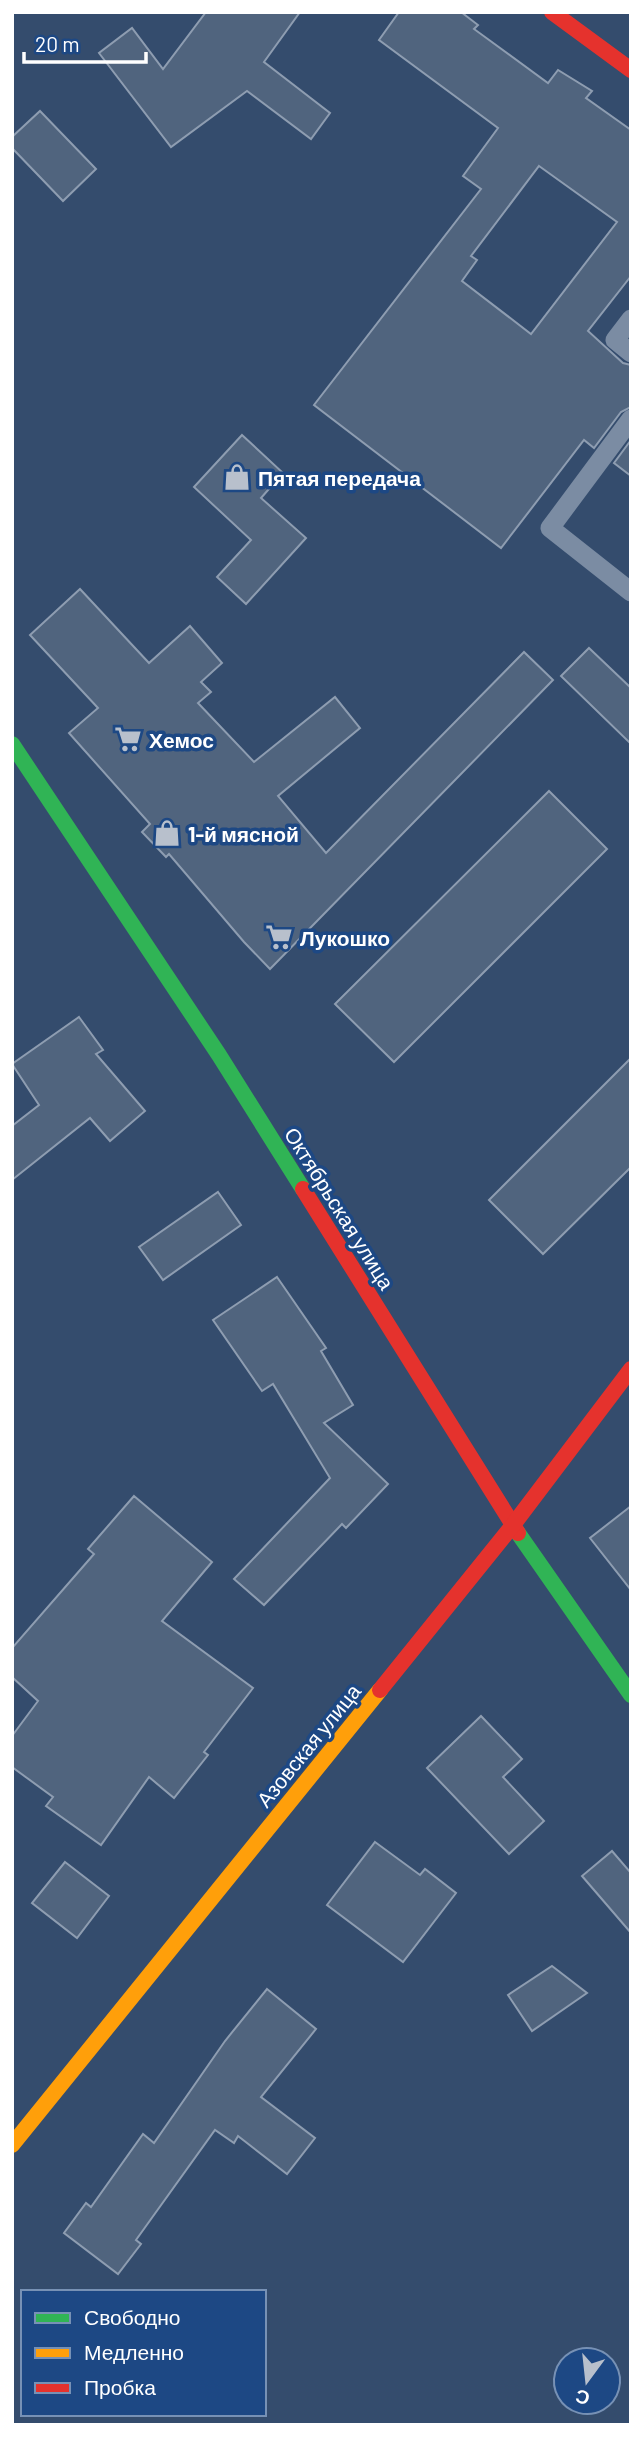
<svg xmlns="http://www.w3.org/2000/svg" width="643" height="2437" font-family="Barlow,sans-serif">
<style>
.building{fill:#50647e;stroke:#8e9db1;stroke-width:2;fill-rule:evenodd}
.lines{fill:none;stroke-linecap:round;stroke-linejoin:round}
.lane{stroke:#7b8ca3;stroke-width:19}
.fast{stroke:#30b455;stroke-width:16}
.slow{stroke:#ff9f0a;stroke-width:16}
.jam{stroke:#e5322d;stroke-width:16}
.labels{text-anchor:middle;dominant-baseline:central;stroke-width:7;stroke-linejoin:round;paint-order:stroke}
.poi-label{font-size:21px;font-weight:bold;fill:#fff;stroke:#1d4884;text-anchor:start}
.street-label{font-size:21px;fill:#fff;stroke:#1d4884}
</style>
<rect width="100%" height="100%" fill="#344c6d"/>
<g class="building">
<polygon points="206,12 300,12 264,62 330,113 311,139 247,91 171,147 99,53 132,28 163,69"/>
<path d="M399,12H461L478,25L474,29L548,83L558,70L592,91L586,98L631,130V276L588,331L623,363L631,365V407L621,412L594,448L584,440L501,548L314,405L481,189L463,176L498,128L379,40ZM539,166L617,222L531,334L462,281L477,260L471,256Z"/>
<polygon points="40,111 96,169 63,201 12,148 12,137"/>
<polygon points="242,435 283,473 261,498 306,538 246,604 217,577 251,540 194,487"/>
<polygon points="631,440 631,476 614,463"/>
<polygon points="80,589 149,663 190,626 222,663 201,682 211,692 198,703 254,762 335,697 360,728 278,796 326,853 524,652 553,680 270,969 244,942 169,854 166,857 142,832 150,824 69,733 98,708 30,635"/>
<polygon points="589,648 631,688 631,744 561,676"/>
<polygon points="549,791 607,849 394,1062 335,1004"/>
<polygon points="79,1017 103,1050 96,1054 145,1111 110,1141 90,1118 12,1180 12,1126 39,1105 12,1064"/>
<polygon points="631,1058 631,1167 543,1254 489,1200"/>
<polygon points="218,1192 241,1225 163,1280 139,1247"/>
<polygon points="277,1277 326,1348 321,1351 353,1405 324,1423 388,1484 346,1528 342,1524 264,1605 234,1579 330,1478 273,1384 262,1391 213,1320"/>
<polygon points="134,1496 212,1562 162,1621 253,1688 204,1752 208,1755 174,1798 149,1777 101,1845 46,1806 53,1797 12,1767 12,1736 38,1701 12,1677 12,1648 94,1554 88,1549"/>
<polygon points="631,1506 631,1590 590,1538"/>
<polygon points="481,1716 522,1759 503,1777 544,1821 509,1854 427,1768"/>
<polygon points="375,1842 420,1875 425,1869 456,1893 403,1962 327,1905"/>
<polygon points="612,1851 631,1873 631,1933 582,1876"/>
<polygon points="65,1862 109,1896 77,1938 32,1903"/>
<polygon points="552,1966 587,1993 532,2031 508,1995"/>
<polygon points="267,1989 316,2029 261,2097 315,2138 287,2174 238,2136 234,2143 215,2130 136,2240 141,2244 118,2274 64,2233 86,2203 91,2207 143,2134 154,2143 225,2041"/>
</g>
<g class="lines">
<g class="lane">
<polyline points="631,319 615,340 631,353"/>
<polyline points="631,419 550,528 631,592"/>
</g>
<g class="fast">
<polyline points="12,744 219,1055 303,1189"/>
<polyline points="518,1533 631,1695"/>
</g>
<polyline class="slow" points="12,2145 380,1690"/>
<g class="jam">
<polyline points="552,12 631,70"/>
<polyline points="303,1189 518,1533"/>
<polyline points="380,1690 513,1525 631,1369"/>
</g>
</g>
<defs>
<symbol id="shop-bare" viewBox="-9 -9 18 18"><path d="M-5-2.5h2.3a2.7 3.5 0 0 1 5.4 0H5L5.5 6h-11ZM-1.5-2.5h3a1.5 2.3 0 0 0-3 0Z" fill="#b8c0cc" stroke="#1d4884" stroke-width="2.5" paint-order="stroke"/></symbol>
<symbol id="supermarket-bare" viewBox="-9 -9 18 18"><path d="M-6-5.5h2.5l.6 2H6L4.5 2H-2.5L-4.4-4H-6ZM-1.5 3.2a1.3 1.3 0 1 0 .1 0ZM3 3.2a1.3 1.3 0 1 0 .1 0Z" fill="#b8c0cc" stroke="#1d4884" stroke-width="2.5" paint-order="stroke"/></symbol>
</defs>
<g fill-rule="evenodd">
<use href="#shop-bare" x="218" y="458" width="38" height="38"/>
<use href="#supermarket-bare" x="109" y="720" width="38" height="38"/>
<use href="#shop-bare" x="148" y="814" width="38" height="38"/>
<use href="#supermarket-bare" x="260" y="918" width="38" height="38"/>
</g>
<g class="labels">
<g class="poi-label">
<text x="258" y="477">Пятая передача</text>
<text x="149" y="739">Хемос</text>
<text x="188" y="833">1-й мясной</text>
<text x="300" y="937">Лукошко</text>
</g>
<g class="street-label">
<text transform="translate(340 1208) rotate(58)">Октябрьская улица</text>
<text transform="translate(308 1745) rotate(-51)">Азовская улица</text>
</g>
</g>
<rect width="643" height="2437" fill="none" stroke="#ffffff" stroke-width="28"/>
<rect x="21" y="2290" width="245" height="126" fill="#1d4884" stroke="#7791b5" stroke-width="2"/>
<rect x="35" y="2313" width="35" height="10" fill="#30b455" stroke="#7791b5" stroke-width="2"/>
<text x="84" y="2325" font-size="21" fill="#ffffff">Свободно</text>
<rect x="35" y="2348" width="35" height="10" fill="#ff9f0a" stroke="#7791b5" stroke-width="2"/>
<text x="84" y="2360" font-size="21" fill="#ffffff">Медленно</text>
<rect x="35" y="2383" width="35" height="10" fill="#e5322d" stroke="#7791b5" stroke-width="2"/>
<text x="84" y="2395" font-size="21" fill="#ffffff">Пробка</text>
<g transform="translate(587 2381) rotate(195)"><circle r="33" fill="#1d4884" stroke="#7791b5" stroke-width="2"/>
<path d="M0-5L12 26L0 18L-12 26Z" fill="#b8c0cc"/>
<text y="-10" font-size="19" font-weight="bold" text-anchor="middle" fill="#ffffff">С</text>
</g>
<path d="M24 52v10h122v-10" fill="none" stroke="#ffffff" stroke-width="3.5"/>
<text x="35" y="52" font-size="21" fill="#ffffff" stroke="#1d4884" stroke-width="5" paint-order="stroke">20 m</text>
</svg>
